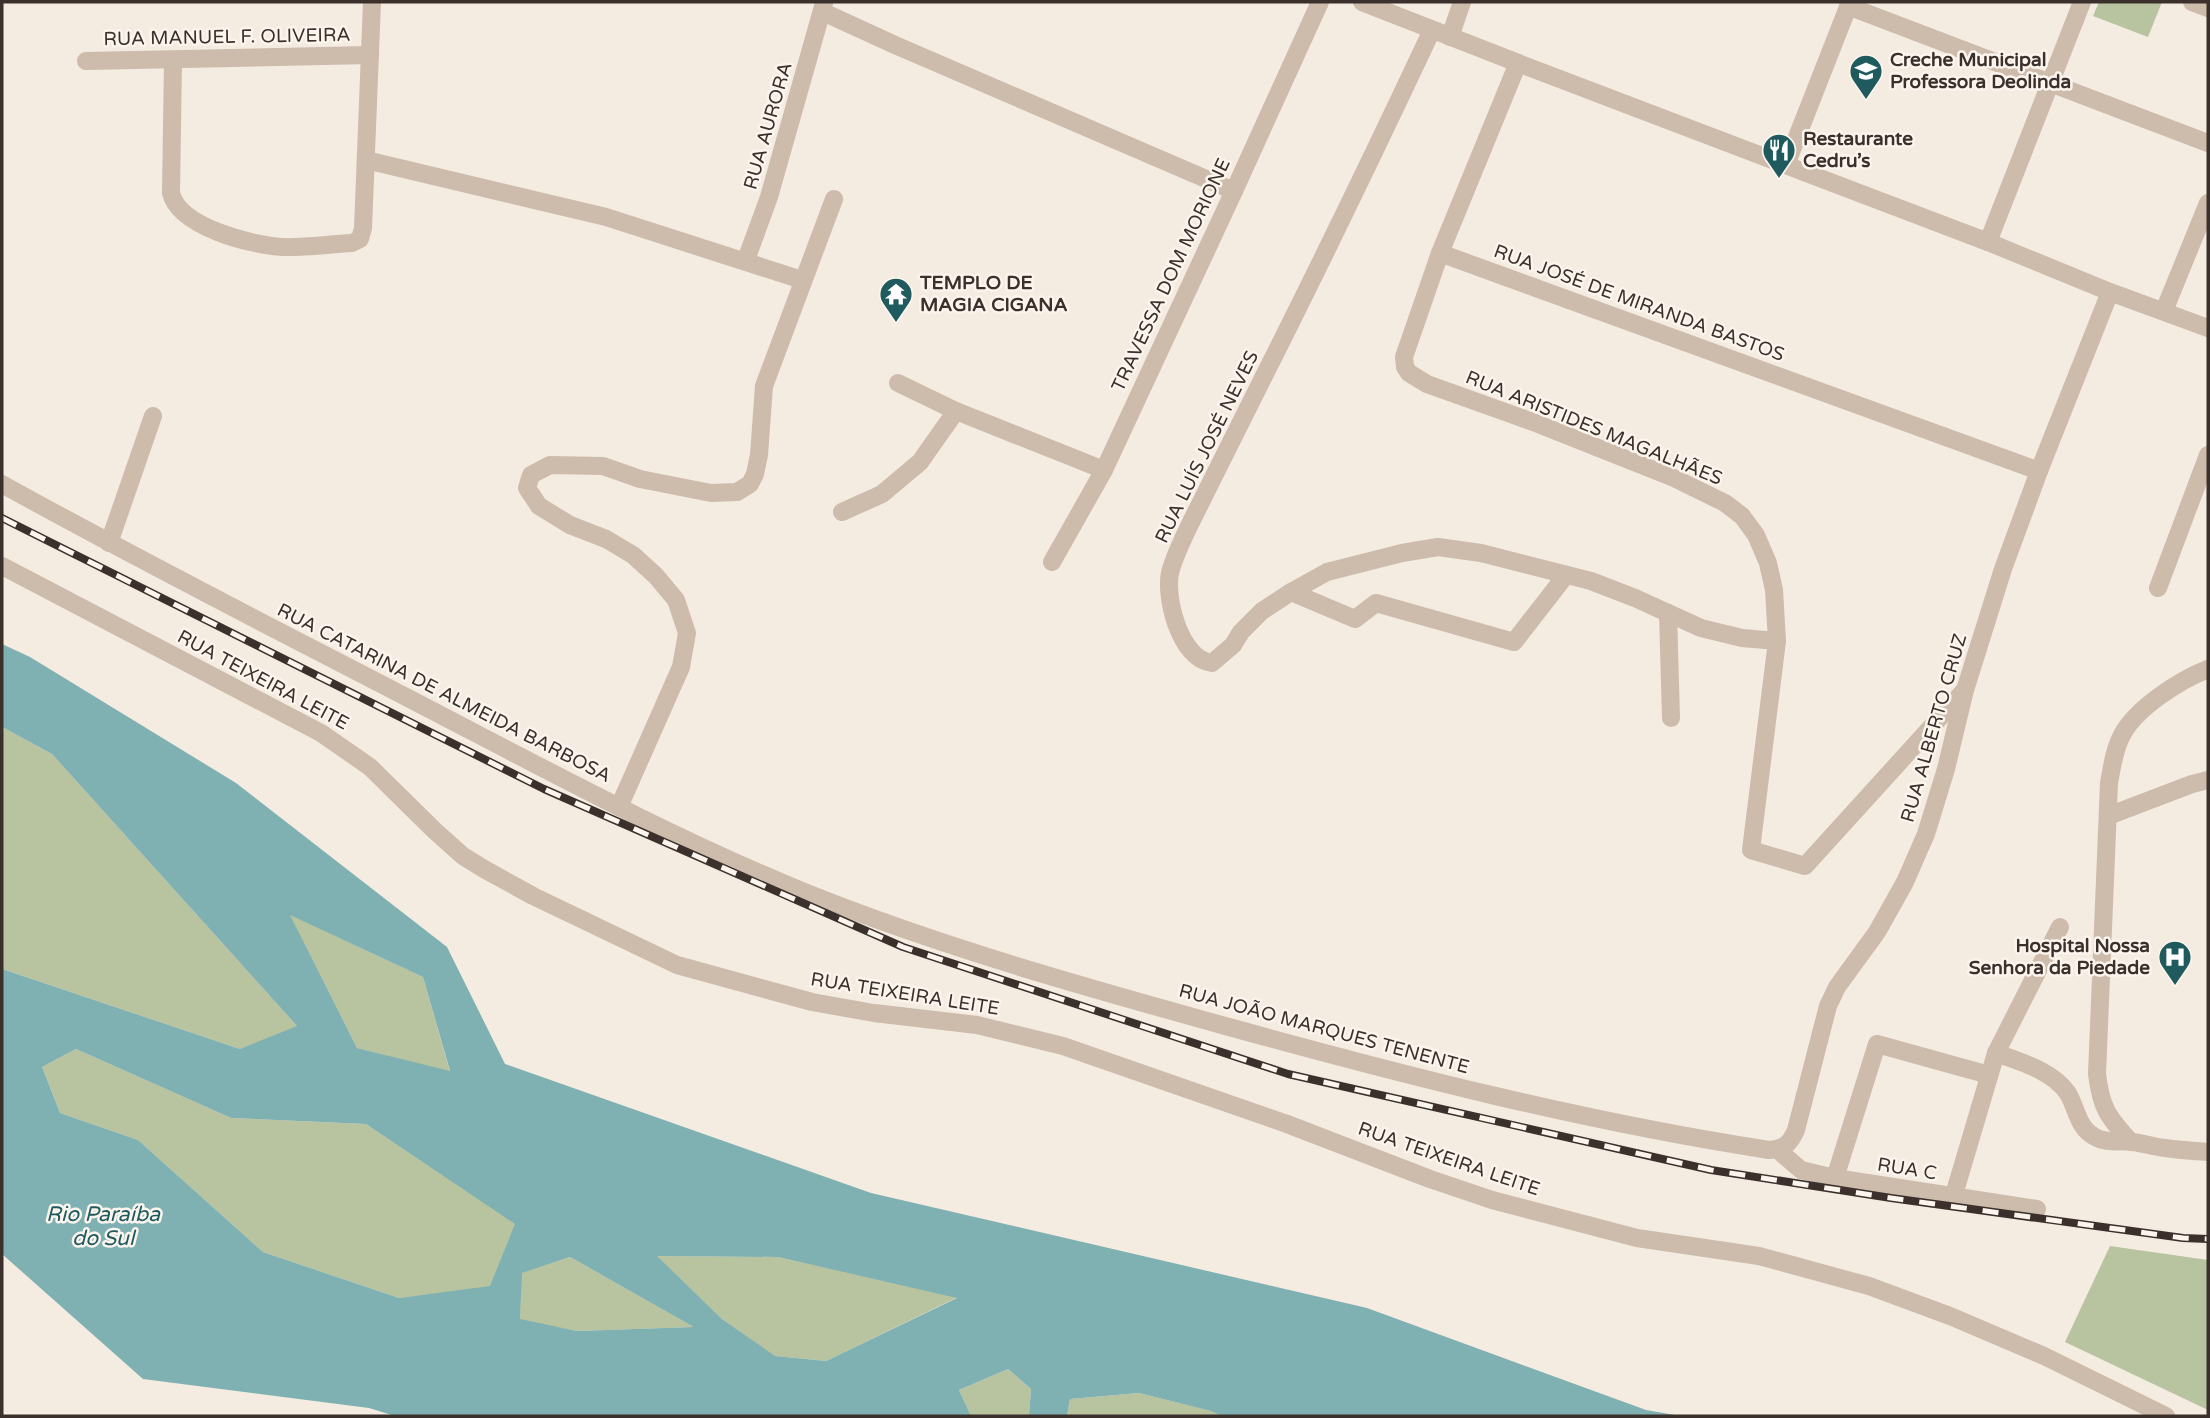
<svg xmlns="http://www.w3.org/2000/svg" width="2210" height="1418" font-family="'Varela Round',sans-serif">
<style>
.green{fill:#b8c4a0}
.water{fill:#7fb0b2;fill-rule:evenodd}
.lines{fill:none;stroke-linecap:round;stroke-linejoin:round}
.minor{stroke:#cdbbac;stroke-width:18}
.rail-casing{stroke:#3b302b;stroke-width:8}
.rail{stroke:#fbf5ee;stroke-width:5;stroke-dasharray:16;stroke-linecap:butt}
.labels{text-anchor:middle;dominant-baseline:central;stroke-width:5;stroke-linejoin:round;paint-order:stroke}
.street-label{font-size:19px;fill:#3b302b;stroke:#fbf5ee}
.poi-label{font-size:19px;font-weight:bold;fill:#3b302b;stroke:#fbf5ee;text-anchor:start}
.water-label{font-size:21px;font-style:italic;fill:#1f5a5e;stroke:#fbf5ee}
</style>
<rect width="100%" height="100%" fill="#f4ebe1"/>
<g class="green">
<polygon points="2099,2 2162,2 2148,37 2093,16"/>
<polygon points="2,727 52,754 298,1027 240,1049 2,969"/>
<polygon points="289,914 423,977 450,1072 357,1048"/>
<polygon points="76,1049 231,1118 366,1124 516,1224 490,1287 399,1298 263,1252 138,1140 60,1113 42,1067"/>
<polygon points="2110,1246 2208,1260 2208,1410 2065,1342"/>
<polygon points="656,1256 778,1257 958,1297 826,1361 774,1356 722,1319"/>
<polygon points="570,1257 694,1327 577,1331 520,1320 521,1273"/>
<polygon points="1008,1369 1031,1389 1029,1416 971,1416 959,1390"/>
<polygon points="1139,1393 1212,1411 1222,1416 1067,1416 1070,1399"/>
</g>
<path class="water" d="M2,644L30,657L236,783L447,947L505,1064L871,1193L1367,1308L1646,1410L1681,1416H1222L1211,1411L1139,1393L1070,1399L1067,1416H1029L1031,1389L1008,1369L959,1390L971,1416H395L369,1408L143,1379L2,1254V969L240,1049L297,1026L52,754L2,727ZM290,915L423,977L450,1071L357,1048ZM76,1049L231,1118L366,1124L515,1224L490,1286L399,1298L263,1252L138,1140L60,1113L42,1067ZM657,1256L778,1257L957,1298L826,1361L775,1356L722,1319ZM570,1257L692,1326L693,1327L577,1331L520,1319L522,1273Z"/>
<g class="lines">
<g class="minor">
<polyline points="1362,2 1518,63 1988,242 2110,292 2208,328"/>
<polyline points="2192,2 2208,8"/>
<polyline points="1848,6 2208,143"/>
<polyline points="823,12 895,45 1234,191"/>
<path d="M1432,30C1377,147 1321,263 1263,378C1244,416 1225,454 1206,492C1194,517 1179,543 1171,569C1163,595 1180,660 1212,663L1233,645L1241,632L1262,611L1291,592L1327,572L1402,553L1438,547L1481,553L1591,581L1635,598L1701,628L1742,638L1777,641"/>
<polyline points="1450,37 1462,2"/>
<path d="M173,60L171,193C179,227 251,245 282,247C305,248 329,244 352,243L360,239L363,228L372,2"/>
<polyline points="86,61 370,55"/>
<polyline points="1518,63 1440,253 1404,357 1405,367 1409,373 1427,384 1533,422 1674,478 1725,503 1742,516 1756,535 1768,563 1774,590 1777,641 1751,850 1805,866 1963,692"/>
<polyline points="366,160 606,217 802,280"/>
<polyline points="1786,165 1850,2"/>
<polyline points="1988,242 2082,2"/>
<polyline points="1440,253 2039,471"/>
<polyline points="746,260 769,197 824,3"/>
<polyline points="2164,311 2208,203"/>
<polyline points="898,383 956,411 1104,470"/>
<path d="M2,484C144,563 289,636 433,711C554,774 675,839 802,891C941,947 1085,987 1229,1027C1407,1076 1586,1122 1769,1150C1784,1149 1790,1144 1796,1130L1828,1006L1837,987L1877,932L1905,882L1926,834L1946,769L1965,690L2003,569L2039,471L2110,292"/>
<polyline points="842,512 882,494 920,462 956,411"/>
<polyline points="109,543 153,416"/>
<polyline points="1052,562 1104,470 1234,191 1320,2"/>
<polyline points="2,566 321,733 370,767 435,831 463,856 484,869 533,896 677,965 812,1002 874,1013 977,1025 1063,1046 1287,1124 1430,1179 1492,1200 1637,1238 1759,1256 1869,1286 1950,1316 2044,1356 2166,1416"/>
<polyline points="2158,588 2208,455"/>
<polyline points="1291,592 1355,619 1376,603 1514,642 1566,575"/>
<polyline points="1668,613 1671,718"/>
<polyline points="619,807 681,667 687,633 676,600 656,576 633,555 606,539 570,525 539,506 527,488 531,475 550,465 603,466 640,479 711,493 737,492 750,484 755,474 759,455 764,386 834,199"/>
<polyline points="2108,816 2192,784 2208,780"/>
<path d="M1996,1053C2020,1062 2051,1070 2067,1092C2077,1107 2077,1128 2095,1137C2107,1144 2120,1140 2132,1142C2143,1143 2154,1147 2165,1148C2179,1150 2194,1151 2208,1152"/>
<path d="M2130,1141C2107,1116 2101,1107 2097,1074L2109,783C2112,767 2114,750 2122,735C2136,708 2180,680 2208,669"/>
<polyline points="1778,1150 1801,1170 1835,1178 2037,1209"/>
<polyline points="1835,1178 1877,1044 1989,1075"/>
<polyline points="1953,1198 1996,1053 2060,927"/>
</g>
<defs>
<polyline id="rail" points="2,518 544,789 903,947 1288,1074 1711,1170 1891,1198 2183,1238 2208,1239"/>
</defs>
<use href="#rail" class="rail-casing"/>
<use href="#rail" class="rail"/>
</g>
<defs>
<symbol id="school-pin" viewBox="-11 -11 22 30"><path d="M0 17L-7.5 6A9.5 9.5 0 1 1 7.5 6Z" fill="#1f5a5e" stroke="#fbf5ee"/><path d="M0-5L7-2L0 1L-7-2ZM-4 1L0 2.5L4 1V4Q0 6-4 4Z" fill="#fff"/></symbol>
<symbol id="restaurant-pin" viewBox="-11 -11 22 30"><path d="M0 17L-7.5 6A9.5 9.5 0 1 1 7.5 6Z" fill="#1f5a5e" stroke="#fbf5ee"/><path d="M-5-6h1v4h1v-4h1v4h1v-4h1v5L-1.5 .5V6h-2V.5L-5-1ZM5-6V6H3V1.5H1.5Q1.5-4 5-6Z" fill="#fff"/></symbol>
<symbol id="temple-pin" viewBox="-11 -11 22 30"><path d="M0 17L-7.5 6A9.5 9.5 0 1 1 7.5 6Z" fill="#1f5a5e" stroke="#fbf5ee"/><path d="M0-6L5-2H3V0L6.5 2.5H4V6H1.5V3h-3V6H-4V2.5H-6.5L-3 0V-2H-5Z" fill="#fff"/></symbol>
<symbol id="hospital-pin" viewBox="-11 -11 22 30"><path d="M0 17L-7.5 6A9.5 9.5 0 1 1 7.5 6Z" fill="#1f5a5e" stroke="#fbf5ee"/><path d="M-5-5h3v3.5h4V-5h3V5h-3V1.5h-4V5h-3Z" fill="#fff"/></symbol>
</defs>
<g fill-rule="evenodd">
<use href="#school-pin" x="1847" y="52" width="38" height="52"/>
<use href="#restaurant-pin" x="1760" y="131" width="38" height="52"/>
<use href="#temple-pin" x="877" y="275" width="38" height="52"/>
<use href="#hospital-pin" x="2156" y="938" width="38" height="52"/>
</g>
<g class="labels">
<g class="street-label">
<text transform="translate(227 37) rotate(-1)">RUA MANUEL F. OLIVEIRA</text>
<text transform="translate(768 126) rotate(-74)">RUA AURORA</text>
<text transform="translate(1171 275) rotate(-65)">TRAVESSA DOM MORIONE</text>
<text transform="translate(1639 303) rotate(20)">RUA JOSÉ DE MIRANDA BASTOS</text>
<text transform="translate(1594 428) rotate(22)">RUA ARISTIDES MAGALHÃES</text>
<text transform="translate(1207 447) rotate(-64)">RUA LUÍS JOSÉ NEVES</text>
<text transform="translate(263 680) rotate(28)">RUA TEIXEIRA LEITE</text>
<text transform="translate(444 693) rotate(27)">RUA CATARINA DE ALMEIDA BARBOSA</text>
<text transform="translate(1934 728) rotate(-74)">RUA ALBERTO CRUZ</text>
<text transform="translate(905 994) rotate(9)">RUA TEIXEIRA LEITE</text>
<text transform="translate(1324 1029) rotate(15)">RUA JOÃO MARQUES TENENTE</text>
<text transform="translate(1449 1159) rotate(19)">RUA TEIXEIRA LEITE</text>
<text transform="translate(1907 1169) rotate(9)">RUA C</text>
</g>
<g class="poi-label">
<text x="1890" y="60">Creche Municipal<tspan x="1890" dy="22">Professora Deolinda</tspan></text>
<text x="1803" y="139">Restaurante<tspan x="1803" dy="22">Cedru’s</tspan></text>
<text x="920" y="283">TEMPLO DE<tspan x="920" dy="22">MAGIA CIGANA</tspan></text>
<text x="2150" y="946" text-anchor="end">Hospital Nossa<tspan x="2150" dy="22">Senhora da Piedade</tspan></text>
</g>
<g class="water-label">
<text x="103" y="1214">Rio Paraíba<tspan x="103" dy="24">do Sul</tspan></text>
</g>
</g>
<rect width="2210" height="1418" fill="none" stroke="#3b302b" stroke-width="7"/>
</svg>
